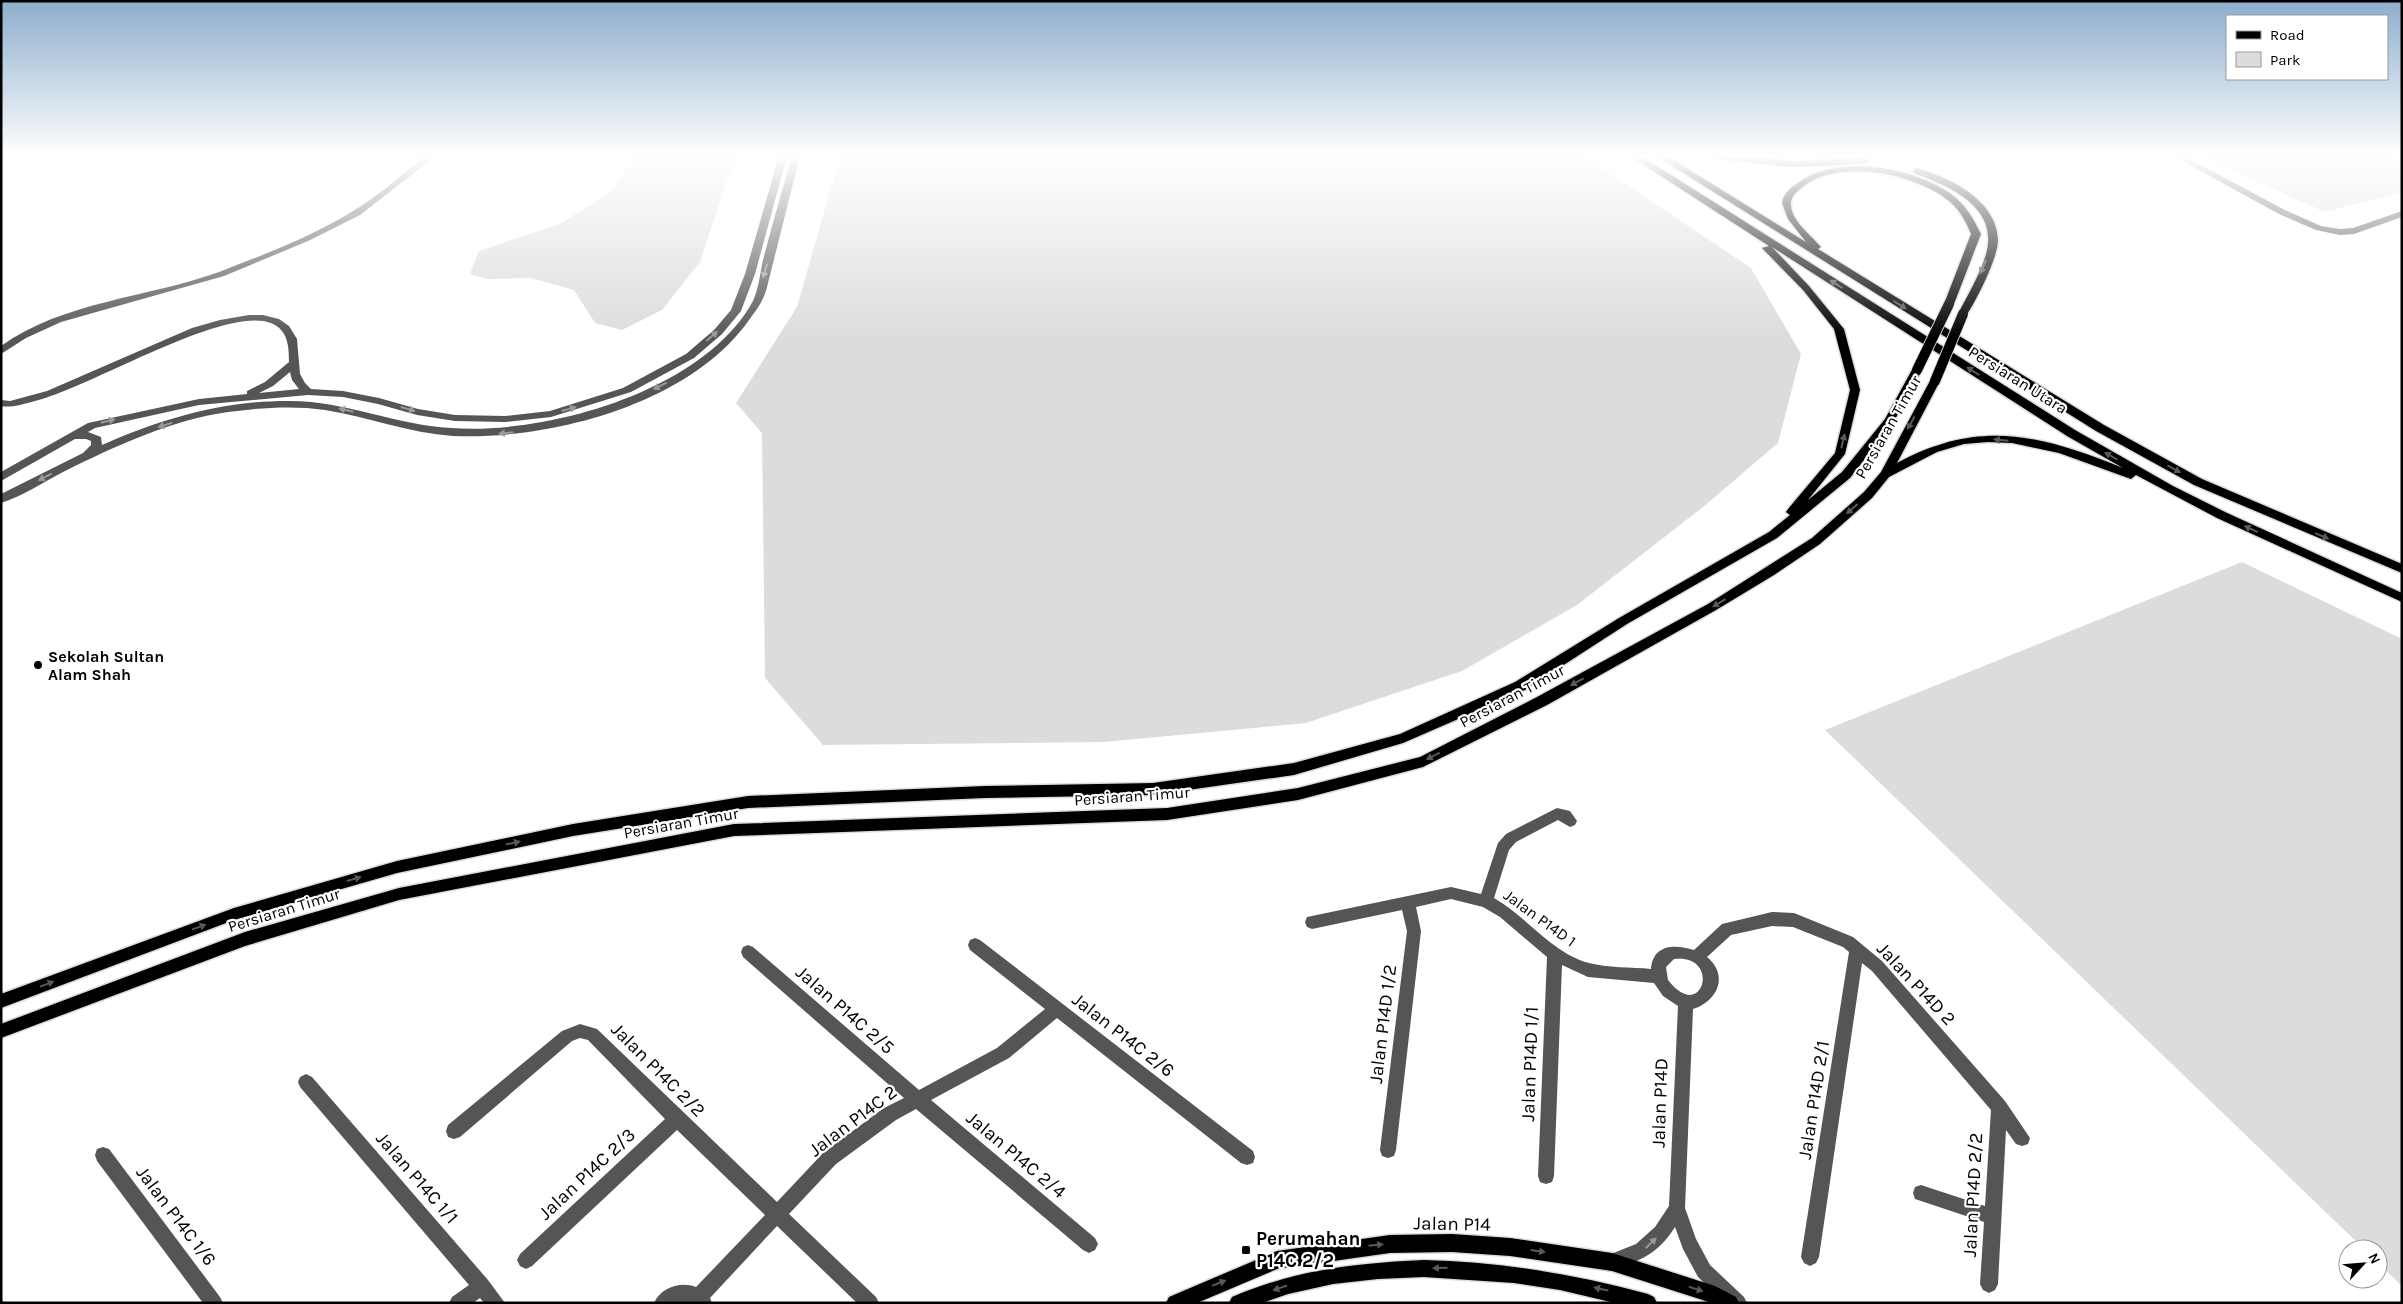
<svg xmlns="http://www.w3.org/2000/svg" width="2403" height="1304" font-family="Karla,sans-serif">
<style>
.green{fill:#dcdcdc}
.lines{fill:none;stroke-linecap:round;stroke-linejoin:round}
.major-casing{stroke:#dbdbdb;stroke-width:3}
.minor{fill:#555;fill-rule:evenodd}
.major{fill:#000;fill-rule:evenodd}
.major-bridge-casing{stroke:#dbdbdb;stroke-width:12;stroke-linecap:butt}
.major-bridge{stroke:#000;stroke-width:10}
.oneway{fill:#595959}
.oneway2{fill:#999}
.poi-dot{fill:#000;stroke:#fff;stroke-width:2}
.labels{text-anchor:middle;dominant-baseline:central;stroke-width:4.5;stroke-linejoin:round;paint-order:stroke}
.street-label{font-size:16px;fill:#000;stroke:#fff}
.poi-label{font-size:16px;font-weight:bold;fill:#000;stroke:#fff;text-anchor:start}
.near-street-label{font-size:19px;fill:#000;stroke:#fff}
.near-poi-label{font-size:19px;font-weight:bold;fill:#000;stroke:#fff;text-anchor:start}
</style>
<rect width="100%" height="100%" fill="#fff"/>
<g class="green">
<polygon points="635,156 735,156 700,262 662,310 622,330 595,323 574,290 531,278 487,279 470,274 479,251 560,224 612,191"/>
<polygon points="840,156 1584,156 1751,268 1801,354 1778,443 1703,507 1577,605 1462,671 1306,723 1104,742 823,745 765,678 762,433 736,403 797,307"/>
<polygon points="2199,156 2393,156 2402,162 2402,192 2325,212"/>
<polygon points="2242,562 2402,639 2402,1286 2378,1263 2378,1249 2364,1249 1825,730"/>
</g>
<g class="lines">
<defs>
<g id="major">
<path d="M1630,156H1641L2075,430L2173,486L2225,512L2402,593V602L2217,518L2136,475L2131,479L2059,453L2012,443L1988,442L1964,444L1937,452L1889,477L1872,498L1820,544L1774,575L1716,610L1547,705L1423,767L1298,800L1167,820L734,836L399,900L245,946L1,1038V1024L245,932L399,888L734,824L1167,808L1298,788L1420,757L1537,697L1708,604L1812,538L1864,492L1881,472L1931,379L1935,378L1940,381L1897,463C1980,418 2040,435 2123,468L2067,436L1772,247L1809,286L1844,329L1860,390L1845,454L1808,500L1842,472L1885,419L1913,368H1921L1922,370L1893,423L1850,478L1777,538L1627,624L1525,690L1403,743L1294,775L1153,795L985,798L748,808L573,836L397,873L234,920L1,1008V994L234,908L397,861L573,824L748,796L985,786L1153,783L1294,763L1400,734L1515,682L1619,618L1769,532L1790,515L1786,512L1788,509L1835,453L1850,390L1834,329L1803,290L1762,248L1769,246Z"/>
<path d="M1656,156H1667L1806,242L1788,219L1782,203C1784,193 1790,188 1798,183C1836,153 1914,167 1951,194C1966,205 1973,218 1981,234L1954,304L1949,307L1944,304L1971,234C1965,219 1958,207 1945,198C1910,173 1840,159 1804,186C1798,191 1791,195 1791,204C1791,221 1811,235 1821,247L1818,249L2104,425L2202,479L2402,564V573L2194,485L2096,431Z"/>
<polygon points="1714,156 1746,156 1792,161 1865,158 1869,161 1865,164 1792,167 1718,159"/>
<path d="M1917,168C1951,178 1998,201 1998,241C1997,260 1977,299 1966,316H1960L1958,314C1968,294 1986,265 1988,244C1992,203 1945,185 1914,173V169Z"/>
<polygon points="1452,1234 1510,1238 1612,1253 1715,1286 1736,1297 1739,1303 1712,1303 1612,1271 1510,1256 1452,1252 1390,1253 1277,1269 1197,1303 1166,1303 1169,1297 1277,1251 1390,1235"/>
<path d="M1424,1260C1501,1262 1574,1274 1648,1294L1654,1297L1657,1303H1615L1560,1290L1514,1283L1424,1277L1378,1279L1333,1284L1288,1294L1262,1303H1229L1232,1297C1295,1270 1355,1263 1424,1260Z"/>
</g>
</defs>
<use href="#major" class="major-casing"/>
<g class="minor">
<path d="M426,156H436L360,215L308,241L224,276L61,322L26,338L1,354V346C64,301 147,298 219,272C263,255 313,236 353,211C379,196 402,174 426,156Z"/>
<path d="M779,156H787L755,274L741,311L722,334L694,358L631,392L551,417L505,422L455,421L417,415L378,404L343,397L308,395L199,405L95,428L88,432L101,437L102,445C161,419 222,401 287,401C343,400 395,425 451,428C547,435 704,391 753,301C759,288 760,273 763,260C772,225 782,191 792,156H800L767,287C764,300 757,309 749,320C690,404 551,440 453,436C409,433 368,417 325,410C293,405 259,408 228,412C171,420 116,446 65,471C45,481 23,496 1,503V494L83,453L91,445V441L86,439H75L1,481V472L88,423L199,399L247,394V391L265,382L289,362C289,346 288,330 271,323C224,305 89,388 35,401C23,404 13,408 1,406V400L10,401L47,391L192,328L220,320L249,315H263L279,319L289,326L297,339L300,374L305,383L311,389L343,391L379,398L418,409L455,415L505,416L550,411L623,388L686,354L714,330L731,310L745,274ZM290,372L292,380L299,389L259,393L273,386Z"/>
<polygon points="2173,156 2184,156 2285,210 2321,226 2340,229 2353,228 2402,211 2402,217 2354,234 2340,235 2316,230 2279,214"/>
<path d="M1557,808L1570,811L1577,821L1575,825L1570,827L1558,820L1516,842L1509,850L1494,898C1527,917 1552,953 1589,963C1607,968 1632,967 1651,969C1653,944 1675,944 1694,950L1722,924L1772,912L1794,913L1853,937L1882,961L2005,1101L2030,1138L2028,1144L2022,1146L2016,1144L2006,1130L1998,1284L1995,1290L1989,1293L1983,1290L1980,1284L1984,1222L1915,1199L1913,1193L1915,1187L1921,1185L1985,1206L1991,1110L1872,971L1862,963L1819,1257L1816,1263L1810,1266L1804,1263L1801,1257L1849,952L1843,947L1793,927L1772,926L1731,935L1707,957C1729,975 1718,1001 1693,1009L1685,1208L1696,1239L1710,1265L1744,1297L1747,1303H1725L1698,1277L1683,1249L1675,1227C1657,1255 1642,1259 1612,1271L1606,1268L1603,1262L1606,1256L1636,1244L1655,1227L1669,1206L1678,1006L1663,996L1654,983L1588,977L1562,965L1554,1176L1552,1182L1546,1184L1540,1182L1538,1176L1547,957L1500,917L1483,907L1451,899L1416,907L1421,931L1396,1150L1394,1156L1388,1158L1382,1156L1380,1150L1407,931L1402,910L1312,929L1307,927L1305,922L1307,917L1451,887L1481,894L1498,843L1506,834ZM1674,959C1722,953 1703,1025 1668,980L1666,967Z"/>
<path d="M975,938L980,940L1253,1151L1255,1157L1253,1163L1247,1165L1241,1163L1057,1018L1009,1058L931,1100L1095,1238L1098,1244L1095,1250L1089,1253L1083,1250L916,1109L896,1120L836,1164L789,1214L876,1297L879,1303H857L777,1226L710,1298L712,1303H654C661,1287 681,1281 696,1287L765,1215L677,1130L532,1266L526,1269L520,1266L517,1260L520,1254L665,1119L588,1040L580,1038L572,1041L460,1137L454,1139L448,1137L446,1131L448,1125L562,1031L580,1024L597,1029L777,1202L824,1152L884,1108L904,1098L743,957L741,952L743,947L748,945L753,947L919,1090L997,1048L1045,1009L970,950L968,945L970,940Z"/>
<polygon points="306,1074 312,1077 488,1280 505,1303 484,1303 480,1298 473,1303 449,1303 452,1297 469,1285 300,1087 298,1082 300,1077"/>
<polygon points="103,1147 109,1149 220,1297 223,1303 203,1303 97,1161 95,1155 97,1149"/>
</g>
<use href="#major" class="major"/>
<defs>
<g id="major-bridge">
<polyline points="1917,370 1949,304"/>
<polyline points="1935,381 1963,314"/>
</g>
</defs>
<use href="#major-bridge" class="major-bridge-casing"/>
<use href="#major-bridge" class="major-bridge"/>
</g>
<defs><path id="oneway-solid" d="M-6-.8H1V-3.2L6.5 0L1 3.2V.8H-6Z" transform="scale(1.25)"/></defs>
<g class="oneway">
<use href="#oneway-solid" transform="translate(1983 267) rotate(113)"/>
<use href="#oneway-solid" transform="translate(1836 284) rotate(-148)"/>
<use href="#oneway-solid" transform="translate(1900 305) rotate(32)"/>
<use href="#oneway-solid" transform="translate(1973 371) rotate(-148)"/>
<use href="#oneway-solid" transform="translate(1911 423) rotate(119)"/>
<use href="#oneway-solid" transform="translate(2001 440) rotate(-175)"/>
<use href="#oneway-solid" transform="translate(1843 441) rotate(-77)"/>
<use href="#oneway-solid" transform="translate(2111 456) rotate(-150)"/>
<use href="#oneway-solid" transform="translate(2174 469) rotate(29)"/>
<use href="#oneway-solid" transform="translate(1852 509) rotate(139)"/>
<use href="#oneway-solid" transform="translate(2251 529) rotate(-155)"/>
<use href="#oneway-solid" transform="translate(2322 536) rotate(23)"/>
<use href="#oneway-solid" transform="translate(1719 603) rotate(149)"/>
<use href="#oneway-solid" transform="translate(1577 682) rotate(151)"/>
<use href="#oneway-solid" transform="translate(1433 756) rotate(153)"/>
<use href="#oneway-solid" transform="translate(513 843) rotate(-12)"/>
<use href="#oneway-solid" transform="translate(354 879) rotate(-16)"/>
<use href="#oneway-solid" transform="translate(199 927) rotate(-20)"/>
<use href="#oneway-solid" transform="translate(47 984) rotate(-20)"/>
<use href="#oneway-solid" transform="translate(1376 1245) rotate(-6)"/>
<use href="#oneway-solid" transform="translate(1538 1251) rotate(8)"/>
<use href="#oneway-solid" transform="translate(1440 1268) rotate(179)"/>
<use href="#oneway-solid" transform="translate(1219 1283) rotate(-22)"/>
<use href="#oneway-solid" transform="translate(1280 1288) rotate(161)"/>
<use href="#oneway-solid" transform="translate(1601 1289) rotate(-168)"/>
<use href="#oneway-solid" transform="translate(1696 1289) rotate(18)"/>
</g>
<g class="oneway2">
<use href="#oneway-solid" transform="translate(765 271) rotate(105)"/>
<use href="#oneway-solid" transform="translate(712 336) rotate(-41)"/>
<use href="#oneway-solid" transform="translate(660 386) rotate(154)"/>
<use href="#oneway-solid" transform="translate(408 409) rotate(16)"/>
<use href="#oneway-solid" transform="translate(569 409) rotate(-16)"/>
<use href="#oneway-solid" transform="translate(346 410) rotate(-167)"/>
<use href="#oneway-solid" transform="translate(108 421) rotate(-14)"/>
<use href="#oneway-solid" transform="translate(165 425) rotate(163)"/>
<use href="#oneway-solid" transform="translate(506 433) rotate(174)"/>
<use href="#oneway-solid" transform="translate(45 477) rotate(153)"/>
<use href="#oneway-solid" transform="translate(1651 1243) rotate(-44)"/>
</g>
<linearGradient id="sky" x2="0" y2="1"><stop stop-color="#8cadcc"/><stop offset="0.46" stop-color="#fff"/><stop offset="1" stop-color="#fff" stop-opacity="0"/></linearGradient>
<rect width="2403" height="339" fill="url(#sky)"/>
<g class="poi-dot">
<circle cx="38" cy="665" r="5"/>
<rect x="1241" y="1245" width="10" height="10" rx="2.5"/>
</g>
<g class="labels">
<g class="street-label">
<text transform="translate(2018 380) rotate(32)">Persiaran Utara</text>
<text transform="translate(1888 427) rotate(-60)">Persiaran Timur</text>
<text transform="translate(1512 696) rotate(-28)">Persiaran Timur</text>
<text transform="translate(1132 796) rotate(-4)">Persiaran Timur</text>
<text transform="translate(681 823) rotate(-10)">Persiaran Timur</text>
<text transform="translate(284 910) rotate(-17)">Persiaran Timur</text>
<text transform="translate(1540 918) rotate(36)">Jalan P14D 1</text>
</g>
<g class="poi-label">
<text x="48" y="656">Sekolah Sultan<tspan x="48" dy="18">Alam Shah</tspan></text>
</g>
<g class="near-street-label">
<text transform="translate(1916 984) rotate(47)">Jalan P14D 2</text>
<text transform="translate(845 1010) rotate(41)">Jalan P14C 2/5</text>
<text transform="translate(1383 1024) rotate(-83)">Jalan P14D 1/2</text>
<text transform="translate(1123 1035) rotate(38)">Jalan P14C 2/6</text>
<text transform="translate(1530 1064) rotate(-88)">Jalan P14D 1/1</text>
<text transform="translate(658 1070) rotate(45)">Jalan P14C 2/2</text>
<text transform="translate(1814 1100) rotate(-81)">Jalan P14D 2/1</text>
<text transform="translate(1660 1103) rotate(-88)">Jalan P14D</text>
<text transform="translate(853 1121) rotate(-37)">Jalan P14C 2</text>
<text transform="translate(1016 1155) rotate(40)">Jalan P14C 2/4</text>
<text transform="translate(587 1174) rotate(-43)">Jalan P14C 2/3</text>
<text transform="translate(417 1178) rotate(49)">Jalan P14C 1/1</text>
<text transform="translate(1973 1195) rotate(-87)">Jalan P14D 2/2</text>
<text transform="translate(176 1216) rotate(53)">Jalan P14C 1/6</text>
<text transform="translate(1452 1224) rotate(1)">Jalan P14</text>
</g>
<g class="near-poi-label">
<text x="1256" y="1239">Perumahan<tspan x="1256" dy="22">P14C 2/2</tspan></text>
</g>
</g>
<rect width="2403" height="1304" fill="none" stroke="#000000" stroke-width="5"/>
<rect x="2226" y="15" width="162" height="65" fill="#ffffff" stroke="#999999"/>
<rect x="2236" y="31" width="25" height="8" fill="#000000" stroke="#999999"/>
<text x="2270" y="40" font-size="15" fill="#000000">Road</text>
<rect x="2236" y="52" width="25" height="15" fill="#dcdcdc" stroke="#999999"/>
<text x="2270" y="65" font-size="15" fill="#000000">Park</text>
<g transform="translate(2363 1264) rotate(64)"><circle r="24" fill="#ffffff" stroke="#999999"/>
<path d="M0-4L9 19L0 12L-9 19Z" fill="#000000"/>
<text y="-8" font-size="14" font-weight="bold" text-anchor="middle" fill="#000000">N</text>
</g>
</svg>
